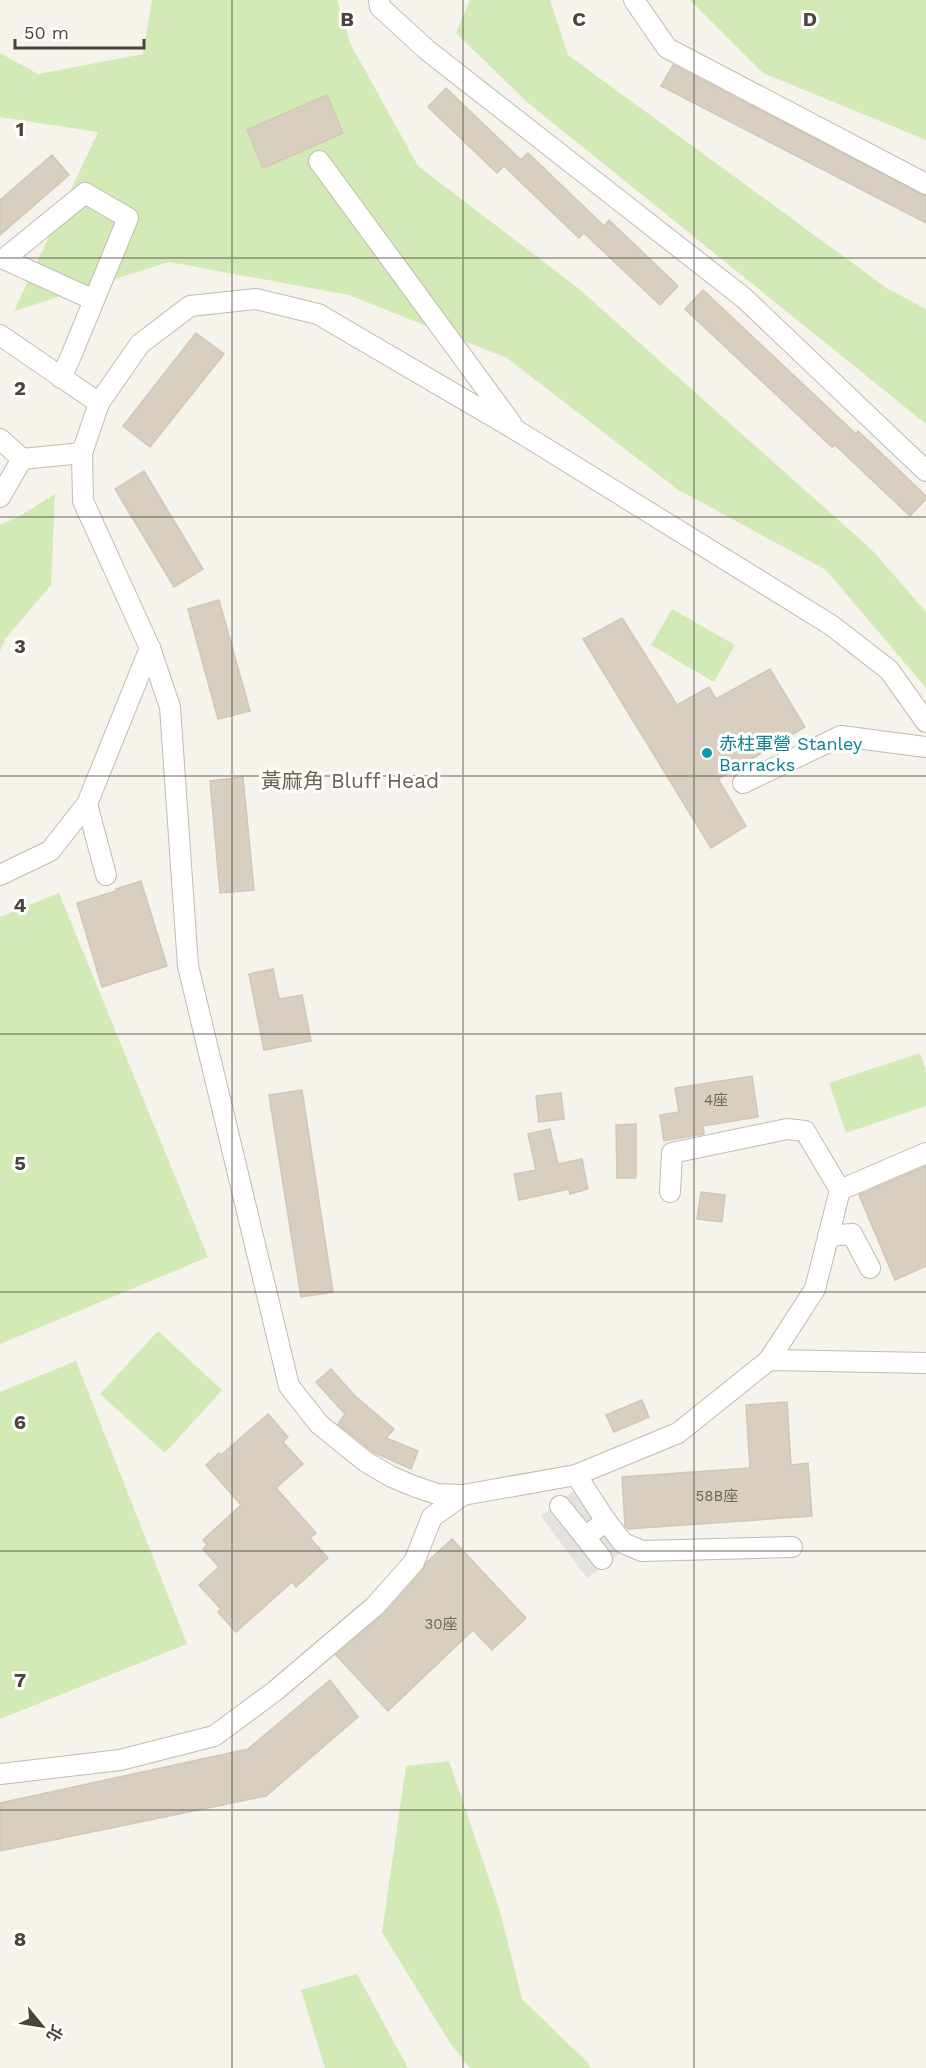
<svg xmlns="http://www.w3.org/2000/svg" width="926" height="2068" font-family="'Work Sans','Noto Sans TC',sans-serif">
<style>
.green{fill:#d2eab5}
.parking{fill:#e5e3e0}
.building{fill:#d8cfc1;stroke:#d3c7b4;stroke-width:1.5}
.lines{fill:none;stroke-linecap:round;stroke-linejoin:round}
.minor-casing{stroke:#c2bbae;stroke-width:22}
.minor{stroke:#fff;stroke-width:20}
.grid{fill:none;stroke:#4b4439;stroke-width:1.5;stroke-opacity:0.55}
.culture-dot{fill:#0f9aa8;stroke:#fff;stroke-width:2}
.labels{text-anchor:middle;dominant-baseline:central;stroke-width:6;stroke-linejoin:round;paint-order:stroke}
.number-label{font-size:15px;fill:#6e675b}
.culture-label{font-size:18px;fill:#0d838f;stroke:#fff;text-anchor:start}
.quarter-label{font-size:21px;fill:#6e6250;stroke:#fff}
.grid-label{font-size:20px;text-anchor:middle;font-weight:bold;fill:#4b4439;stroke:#fff;stroke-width:6;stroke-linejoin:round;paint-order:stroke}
</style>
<rect width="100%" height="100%" fill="#f6f3ec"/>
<g class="green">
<polygon points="152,0 337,0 351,45 418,166 578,288 872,550 926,612 926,688 826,570 677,489 507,358 349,295 169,262 14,311 98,132 0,117 0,53 38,74 143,54"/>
<polygon points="470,0 550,0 568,55 888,289 926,309 926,424 527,102 456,33"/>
<polygon points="690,0 926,0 926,140 763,73"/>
<polygon points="55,494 51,585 6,638 0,651 0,525 18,517"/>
<polygon points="672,609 735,645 714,682 651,645"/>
<polygon points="59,893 208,1257 0,1344 0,917"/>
<polygon points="920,1053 926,1071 926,1106 846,1133 829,1083"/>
<polygon points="158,1331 222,1390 165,1453 100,1394"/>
<polygon points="76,1361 187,1644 0,1719 0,1392"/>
<polygon points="449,1761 499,1908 522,1999 587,2062 591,2068 470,2068 450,2043 382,1932 406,1766"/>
<polygon points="357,1974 408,2068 325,2068 301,1990"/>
</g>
<polygon class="parking" points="576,1489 622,1552 587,1578 541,1516"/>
<g class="building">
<polygon points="673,65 926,196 926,223 661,86"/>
<polygon points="446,88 521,160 528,153 604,226 609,220 678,286 660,305 584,233 579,238 504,166 497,173 428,107"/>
<polygon points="327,95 343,133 263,168 247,130"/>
<polygon points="52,155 69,175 0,235 0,200"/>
<polygon points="703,290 856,434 858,431 926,496 926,499 910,516 835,445 832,447 685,309"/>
<polygon points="196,333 224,354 150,447 123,426"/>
<polygon points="144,471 203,569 174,587 115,489"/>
<polygon points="219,600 250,711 218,719 188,609"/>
<polygon points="622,618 677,705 709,687 716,699 770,669 805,727 718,779 746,826 711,848 583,639"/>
<polygon points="243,777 254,890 220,893 210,781"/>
<polygon points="141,881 167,966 102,987 77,903 116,891 116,889"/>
<polygon points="273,969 279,999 302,995 311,1041 264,1050 249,974"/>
<polygon points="752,1076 758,1117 703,1126 704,1134 664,1141 660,1115 679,1112 675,1088"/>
<polygon points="302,1090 333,1292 301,1297 269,1095"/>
<polygon points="561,1093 564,1119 539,1122 536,1096"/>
<polygon points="636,1124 636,1178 617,1178 616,1125"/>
<polygon points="550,1129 558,1164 582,1159 588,1189 570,1194 569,1189 519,1200 514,1174 536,1170 528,1134"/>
<polygon points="926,1166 926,1266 895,1280 859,1195"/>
<polygon points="701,1192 725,1195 722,1222 697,1219"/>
<polygon points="331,1369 355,1396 394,1429 386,1438 418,1451 411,1469 373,1452 338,1424 345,1414 316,1382"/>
<polygon points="642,1400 649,1417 614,1432 606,1415"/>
<polygon points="787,1402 791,1465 808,1463 812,1516 628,1529 625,1526 622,1477 750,1468 746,1405"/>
<polygon points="268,1414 288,1437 283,1442 303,1464 276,1488 316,1533 310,1538 328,1558 296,1587 292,1582 236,1632 218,1612 221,1609 199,1585 219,1567 203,1549 207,1545 203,1540 241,1505 206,1465 219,1453 221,1455"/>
<polygon points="452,1539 526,1618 492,1650 473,1630 388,1711 336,1655 384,1614 423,1570 426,1563"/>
<polygon points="330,1680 358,1717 266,1796 0,1851 0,1803 248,1749"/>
</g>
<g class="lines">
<defs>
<g id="minor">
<polyline points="379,0 380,7 427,50 744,298 926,471"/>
<polyline points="634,0 667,48 926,184"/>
<polyline points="319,161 511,423"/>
<polyline points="0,335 99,403"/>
<polyline points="61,378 71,356 128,218 85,193 4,259 94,300"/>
<polyline points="0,439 22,459 82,453"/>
<polyline points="0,497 22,459"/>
<polyline points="926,722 889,670 831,625 516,430 318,314 256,299 190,306 140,344 99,403 82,453 83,501 150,648 170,707 188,966 289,1386 319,1424 366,1462 392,1477 416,1487 437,1494 463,1495 576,1475 678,1433 769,1360 926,1363"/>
<polyline points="743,783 841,736 926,747"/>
<polyline points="87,804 106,875"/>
<polyline points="0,875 50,851 87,804 150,648"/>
<polyline points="670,1192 672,1153 787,1129 805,1131 840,1190"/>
<polyline points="828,1236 852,1234 870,1268"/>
<polyline points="769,1360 815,1289 840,1190 926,1153"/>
<polyline points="576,1475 606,1521 623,1543 642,1551 792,1547"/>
<polyline points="560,1506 585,1537"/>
<polyline points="602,1559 585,1537 606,1521"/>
<polyline points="0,1774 120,1760 214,1736 275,1691 375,1606 414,1562 432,1517 463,1495"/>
</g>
</defs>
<use href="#minor" class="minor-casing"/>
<use href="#minor" class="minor"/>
</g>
<path class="grid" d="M232,0V2068M463,0V2068M694,0V2068M0,258H926M0,517H926M0,776H926M0,1034H926M0,1292H926M0,1551H926M0,1810H926"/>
<circle class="culture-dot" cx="707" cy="753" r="6"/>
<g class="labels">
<g class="number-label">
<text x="716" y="1100">4座</text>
<text x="717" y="1496">58B座</text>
<text x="441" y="1624">30座</text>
</g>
<g class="culture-label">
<text x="719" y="743">赤柱軍營 Stanley<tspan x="719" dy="21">Barracks</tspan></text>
</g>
<g class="quarter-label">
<text x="350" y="780">黃麻角 Bluff Head</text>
</g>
</g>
<g class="grid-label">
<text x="347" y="26">B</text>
<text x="579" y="26">C</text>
<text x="810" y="26">D</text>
<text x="20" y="136">1</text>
<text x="20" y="395">2</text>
<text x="20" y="653">3</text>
<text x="20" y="912">4</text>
<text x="20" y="1170">5</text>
<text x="20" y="1429">6</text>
<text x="20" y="1687">7</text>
<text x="20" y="1946">8</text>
</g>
<g transform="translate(42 2026) rotate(120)" stroke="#ffffff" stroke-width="4.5" paint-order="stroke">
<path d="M0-4.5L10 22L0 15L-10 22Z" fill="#4b4439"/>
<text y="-9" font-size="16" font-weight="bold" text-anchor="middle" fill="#4b4439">北</text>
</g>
<path d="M15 39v9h129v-9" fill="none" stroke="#4b4439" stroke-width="3"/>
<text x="24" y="39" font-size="18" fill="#4b4439" stroke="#ffffff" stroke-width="4.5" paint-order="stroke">50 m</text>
</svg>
